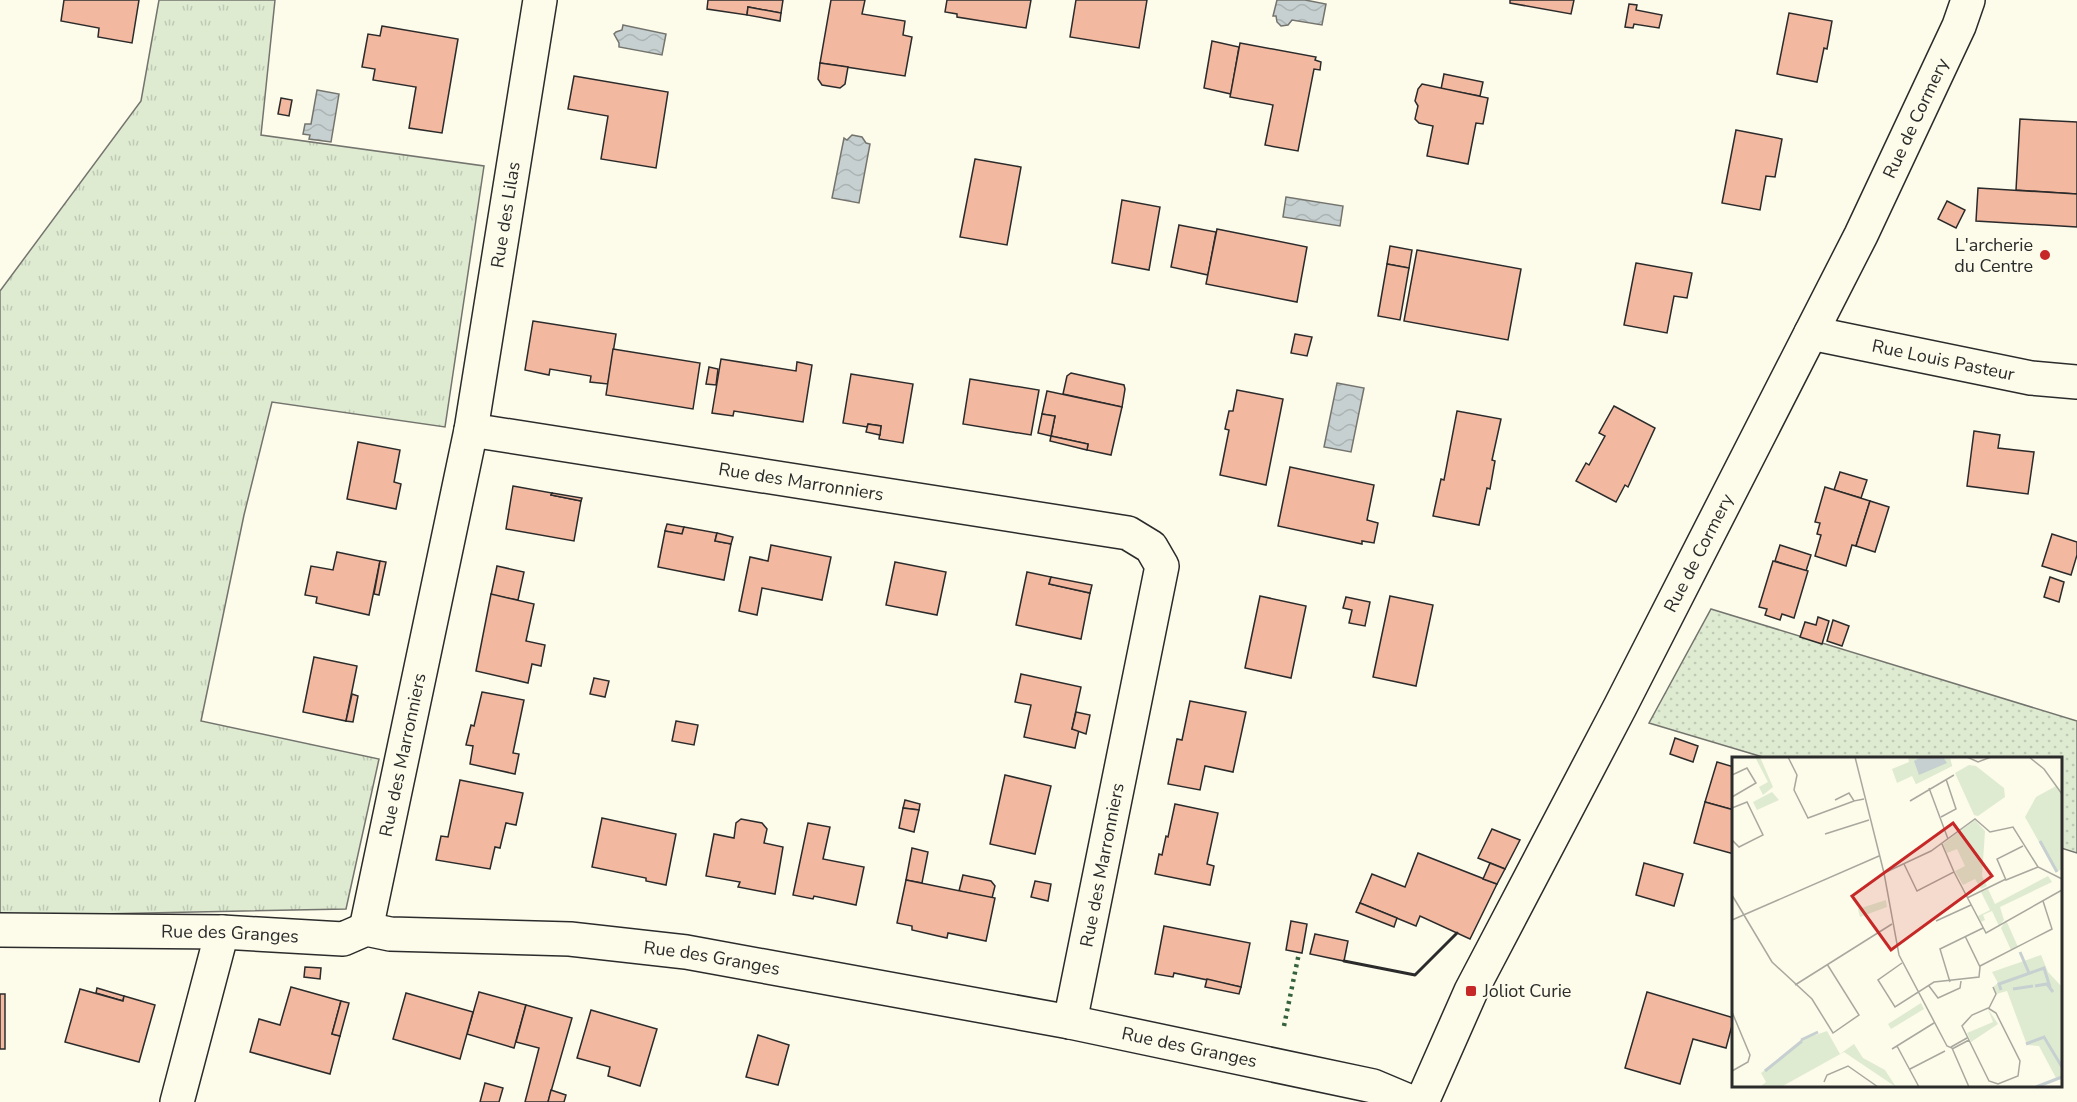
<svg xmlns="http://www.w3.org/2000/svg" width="2077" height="1102" font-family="'Nunito Sans',sans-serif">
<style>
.grass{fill:url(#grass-dots);stroke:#74746e;stroke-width:1.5}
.park{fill:url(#park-tufts);stroke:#74746e;stroke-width:1.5}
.water{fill:url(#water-waves);stroke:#74746e;stroke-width:1.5}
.building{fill:#f2b8a0;stroke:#2b2b2b;stroke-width:1.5}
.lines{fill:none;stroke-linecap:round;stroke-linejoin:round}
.minor-casing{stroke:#2b2b2b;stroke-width:36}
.major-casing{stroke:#2b2b2b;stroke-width:36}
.minor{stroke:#fdfbea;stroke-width:33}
.major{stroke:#fdfbea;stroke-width:33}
.hedge{stroke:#34623c;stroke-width:4.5;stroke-dasharray:3 4.5;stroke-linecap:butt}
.wall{stroke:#2b2b2b;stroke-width:3}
.poi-dot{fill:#c62828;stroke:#fdfbea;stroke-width:2}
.labels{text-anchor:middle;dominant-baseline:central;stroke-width:4.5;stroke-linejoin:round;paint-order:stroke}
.street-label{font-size:18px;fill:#2b2b2b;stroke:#fdfbea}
.poi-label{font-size:18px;fill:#2b2b2b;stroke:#fdfbea;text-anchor:end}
.inset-river{fill:none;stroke:#c7d0d0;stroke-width:3}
.inset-road{fill:none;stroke:#a9a89e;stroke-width:1.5}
.view{fill:#c62828;fill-opacity:0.15;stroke:#c62828;stroke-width:3}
.inset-edge{fill:none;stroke:#2b2b2b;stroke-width:3}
</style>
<defs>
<pattern id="grass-dots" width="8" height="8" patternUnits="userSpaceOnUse" patternTransform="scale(1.5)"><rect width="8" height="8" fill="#deebd1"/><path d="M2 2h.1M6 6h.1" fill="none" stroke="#bfcab4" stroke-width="1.8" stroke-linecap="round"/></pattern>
<pattern id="park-tufts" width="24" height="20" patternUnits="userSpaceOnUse" patternTransform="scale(1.5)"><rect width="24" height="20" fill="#deebd1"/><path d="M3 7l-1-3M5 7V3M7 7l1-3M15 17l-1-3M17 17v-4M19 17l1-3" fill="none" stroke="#bfcab4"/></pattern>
<pattern id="water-waves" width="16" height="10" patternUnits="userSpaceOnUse" patternTransform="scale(1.5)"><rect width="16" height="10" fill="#c7d0d0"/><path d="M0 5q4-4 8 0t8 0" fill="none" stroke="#abb3b3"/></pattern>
</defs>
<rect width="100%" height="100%" fill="#fdfbea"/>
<polygon class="grass" points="1711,609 2077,721 2077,853 2061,848 2060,758 1766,758 1649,723"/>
<polygon class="park" points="159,0 275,0 261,135 484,166 445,427 272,402 244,515 201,721 379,759 346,909 0,916 0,291 141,101"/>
<g class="water">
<polygon points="1277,0 1305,0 1326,4 1322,25 1292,20 1288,25 1281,26 1277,22 1276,16 1273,16"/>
<polygon points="623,25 666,34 662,55 619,47 619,43 614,34 616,32 622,30"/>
<polygon points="317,90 339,94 331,142 309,139 310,135 303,134 305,124 311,124"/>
<polygon points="852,135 862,137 866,143 870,144 859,203 832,198 844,138 847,140"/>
<polygon points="1286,197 1343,206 1340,226 1283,217"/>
<polygon points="1337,383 1364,388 1351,452 1324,447"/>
</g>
<g class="building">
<polygon points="64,0 139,0 132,43 98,37 99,28 61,21"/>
<polygon points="708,0 783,0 781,13 748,7 747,15 707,9"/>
<polygon points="831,0 865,0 862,14 905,21 903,35 912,37 905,76 820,63"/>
<polygon points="947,0 1031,0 1026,28 957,17 957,14 945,12"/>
<polygon points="1076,0 1147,0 1139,48 1070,37"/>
<polygon points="1510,0 1574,0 1571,14 1510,3"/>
<polygon points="1629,4 1637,5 1636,10 1662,15 1659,28 1634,24 1633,28 1625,27"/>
<polygon points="748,7 781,13 780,21 747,15"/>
<polygon points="1789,13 1832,21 1827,49 1824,48 1817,82 1777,74"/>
<polygon points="382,26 458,39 442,133 409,128 416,87 373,80 375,69 362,67 368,34 380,36"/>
<polygon points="1212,41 1239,47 1231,94 1204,88"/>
<polygon points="1240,43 1316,57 1315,60 1321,62 1320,70 1314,69 1298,151 1265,145 1273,105 1230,97"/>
<polygon points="820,63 848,67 845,84 840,88 822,85 818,79"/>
<polygon points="1444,74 1483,82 1480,96 1441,89"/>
<polygon points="574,76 668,92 656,168 601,159 608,116 568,109"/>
<polygon points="1422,84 1488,98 1483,124 1476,123 1468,164 1427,156 1433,126 1419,123 1415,119 1418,106 1415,101 1418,89"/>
<polygon points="281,98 292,100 289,116 278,114"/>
<polygon points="2020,119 2077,122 2077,194 2016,190"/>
<polygon points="1736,130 1782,139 1775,177 1766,176 1760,210 1722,203"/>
<polygon points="975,159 1021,167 1007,245 960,237"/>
<polygon points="1978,188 2077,194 2077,227 1976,221"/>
<polygon points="1122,200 1160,207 1149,270 1112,263"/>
<polygon points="1947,201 1965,210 1956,228 1938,219"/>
<polygon points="1179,225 1216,232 1208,275 1171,267"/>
<polygon points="1217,229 1307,247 1297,302 1206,284"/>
<polygon points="1390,246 1412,250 1409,268 1387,264"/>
<polygon points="1417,250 1521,269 1508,340 1404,321"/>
<polygon points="1636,263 1692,273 1687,298 1674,296 1667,333 1624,325"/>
<polygon points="1387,264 1409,268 1400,320 1378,316"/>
<polygon points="533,321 616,334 608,384 590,382 591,376 550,369 549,375 525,370"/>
<polygon points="1295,334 1312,337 1307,356 1291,353"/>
<polygon points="613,349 700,363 693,409 606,395"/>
<polygon points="721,359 796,371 797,362 812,365 803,422 734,411 733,416 712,413"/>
<polygon points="709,367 718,369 716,385 706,384"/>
<polygon points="1071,373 1124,385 1125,389 1122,407 1063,394 1067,376"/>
<polygon points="851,374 913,384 903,443 879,439 881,426 868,424 867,427 843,423"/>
<polygon points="970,379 1039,390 1031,435 963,424"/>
<polygon points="1237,390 1283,399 1266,485 1220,475 1229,430 1225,429 1229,411 1233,411"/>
<polygon points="1047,391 1122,407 1111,455 1087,450 1088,444 1051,436 1055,416 1042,414"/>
<polygon points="1614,406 1655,428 1628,487 1625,485 1616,502 1576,481 1586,463 1589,465 1605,436 1599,433"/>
<polygon points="1457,411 1501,419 1492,460 1495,461 1490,489 1487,488 1479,525 1433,516 1441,479 1444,480"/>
<polygon points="1042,414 1055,416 1051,436 1038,433"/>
<polygon points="868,424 881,426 880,435 866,432"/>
<polygon points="1974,431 2000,435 1998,448 2034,452 2028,494 1967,486"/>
<polygon points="1051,436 1088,444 1087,450 1050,441"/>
<polygon points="358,442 400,450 394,482 401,484 396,509 347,499"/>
<polygon points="1290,467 1374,485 1367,520 1378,523 1374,543 1362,541 1362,544 1278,526"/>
<polygon points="1840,472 1867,480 1861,498 1834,490"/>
<polygon points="513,486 552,493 551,495 581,501 574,541 506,529"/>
<polygon points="1825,487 1870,501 1856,546 1852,545 1846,566 1815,556 1821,535 1817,534 1820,523 1815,522"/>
<polygon points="552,493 582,498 581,501 551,495"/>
<polygon points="1870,501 1889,507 1875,552 1856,546"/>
<polygon points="667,524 684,527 682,534 665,531"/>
<polygon points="684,527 717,533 715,541 731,544 724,580 658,567 665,531 682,534"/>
<polygon points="717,533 733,537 731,544 715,541"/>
<polygon points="2052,534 2077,542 2077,555 2071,575 2042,566"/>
<polygon points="771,545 831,557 822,600 762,588 757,615 739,611 750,557 768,561"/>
<polygon points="1780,545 1811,555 1806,571 1775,561"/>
<polygon points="337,552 380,561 369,615 316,603 317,597 305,595 311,566 333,570"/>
<polygon points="380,561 386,562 379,595 374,594"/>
<polygon points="1773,561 1808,571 1794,618 1782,614 1780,620 1765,615 1767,609 1759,607"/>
<polygon points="895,562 946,572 937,615 886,605"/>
<polygon points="497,566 524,572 518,600 491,595"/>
<polygon points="1027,572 1051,577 1049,584 1090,593 1081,639 1016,625"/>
<polygon points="1051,577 1092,585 1090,593 1049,584"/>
<polygon points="2050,577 2064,582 2059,602 2044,597"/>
<polygon points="491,594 534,604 526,641 545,645 541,666 532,664 528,683 476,671"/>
<polygon points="1260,596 1306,606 1291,678 1245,668"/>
<polygon points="1390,596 1433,605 1416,686 1373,677"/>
<polygon points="1346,597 1370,602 1365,626 1349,623 1352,610 1343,608"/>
<polygon points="1818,617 1829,621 1822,644 1800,637 1805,622 1816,625"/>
<polygon points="1833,620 1849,626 1842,646 1827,641"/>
<polygon points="314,657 357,666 346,721 303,712"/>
<polygon points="1021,674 1081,687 1072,729 1079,730 1075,748 1024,737 1031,705 1015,702"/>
<polygon points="594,678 609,681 605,697 590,694"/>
<polygon points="482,692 524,700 513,753 519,754 515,774 470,764 473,746 466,745 471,725 474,726"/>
<polygon points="352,694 358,696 353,722 346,721"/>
<polygon points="1190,701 1246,712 1233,772 1205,766 1200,790 1168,784 1177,739 1182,740"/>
<polygon points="1076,712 1090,715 1086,734 1072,729"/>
<polygon points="676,721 698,725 694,745 672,741"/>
<polygon points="1675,738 1698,746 1693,762 1670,754"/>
<polygon points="1717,762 1734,767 1734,810 1705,802"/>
<polygon points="1005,775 1051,786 1035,854 990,844"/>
<polygon points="460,780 523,793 516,825 506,823 500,848 495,847 490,869 436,860 441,836 448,837"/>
<polygon points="905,800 920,804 919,810 903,808"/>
<polygon points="1705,802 1734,810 1734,854 1694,843"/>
<polygon points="1175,804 1218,813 1207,864 1214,866 1210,885 1155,874 1159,854 1162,855 1166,836 1168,837"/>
<polygon points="903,808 919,810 914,832 899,828"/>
<polygon points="602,818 676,834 666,885 646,881 646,878 592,867"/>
<polygon points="741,819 762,823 767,829 764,843 783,847 775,894 738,887 740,882 706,876 714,834 734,838 736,823"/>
<polygon points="808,823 830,827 823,859 864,867 856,905 814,896 813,899 793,895"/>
<polygon points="1492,829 1520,840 1505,869 1478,858"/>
<polygon points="912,848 928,852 922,883 906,880"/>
<polygon points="1418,853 1497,884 1470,939 1420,916 1416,926 1360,903 1372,874 1405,887"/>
<polygon points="1490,863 1505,869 1497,884 1483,879"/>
<polygon points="1644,863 1683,874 1674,906 1636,895"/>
<polygon points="963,875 991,881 995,886 992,898 959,891"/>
<polygon points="906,880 995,898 986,941 948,933 947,938 912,930 912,926 897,923"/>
<polygon points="1035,881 1051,884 1048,901 1031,897"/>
<polygon points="1360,903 1397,918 1394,927 1356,912"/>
<polygon points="1291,921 1307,924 1302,953 1286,950"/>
<polygon points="1164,926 1250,943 1241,987 1174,973 1173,977 1155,974"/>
<polygon points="1315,934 1348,941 1344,961 1310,954"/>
<polygon points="305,967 321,968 320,979 304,977"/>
<polygon points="1207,979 1241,987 1239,994 1205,987"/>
<polygon points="291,987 341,1001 332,1034 340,1036 330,1074 250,1052 259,1019 280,1025"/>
<polygon points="97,988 124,996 123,1001 96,993"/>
<polygon points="80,989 123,1001 124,996 155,1005 139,1062 65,1042"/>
<polygon points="479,992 526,1005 514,1048 467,1034"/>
<polygon points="1647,992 1734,1018 1726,1048 1693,1039 1680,1084 1625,1068"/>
<polygon points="406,993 473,1012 460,1059 393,1039"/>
<rect x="0" y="994" width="5" height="55"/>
<polygon points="341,1001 349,1003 340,1036 332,1034"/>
<polygon points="526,1005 572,1018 548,1102 525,1102 539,1048 516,1042"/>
<polygon points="591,1010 657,1029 640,1086 608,1076 610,1067 577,1058"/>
<polygon points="758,1035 789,1045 778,1085 746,1077"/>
<polygon points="485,1083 503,1088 499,1102 480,1102"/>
<polygon points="551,1090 566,1095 564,1102 548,1102"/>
</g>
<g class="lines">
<defs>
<g id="minor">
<path id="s1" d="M1811,333L2031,378L2077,382"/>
<path id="s2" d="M471,430L540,0"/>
<path id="s3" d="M366,929L471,430L1128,533L1151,547L1162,566L1070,1022"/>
<path id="s4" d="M0,930L222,932L343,939L366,929L390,934L570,939L686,952L1070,1022L1373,1086L1411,1102"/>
<polyline points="177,1102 222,932"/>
</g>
<g id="major">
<path id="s5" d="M1422,1102L1471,991L1620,707L1861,235L1959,26L1968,0"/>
</g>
</defs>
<use href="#minor" class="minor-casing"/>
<use href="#major" class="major-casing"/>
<use href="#minor" class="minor"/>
<use href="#major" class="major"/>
<polyline class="hedge" points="1284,1026 1299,953"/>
<polyline class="wall" points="1344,961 1415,975 1457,933"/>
</g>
<g class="poi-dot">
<circle cx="2045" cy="255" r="6"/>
<rect x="1465" y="985" width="12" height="12" rx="3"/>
</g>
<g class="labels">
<g class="street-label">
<text stroke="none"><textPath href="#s5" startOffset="1101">Rue de Cormery</textPath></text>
<text stroke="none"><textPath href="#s2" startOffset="218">Rue des Lilas</textPath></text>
<text stroke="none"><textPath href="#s1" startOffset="135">Rue Louis Pasteur</textPath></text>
<text stroke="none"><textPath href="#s3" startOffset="844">Rue des Marronniers</textPath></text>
<text stroke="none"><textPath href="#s5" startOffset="615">Rue de Cormery</textPath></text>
<text stroke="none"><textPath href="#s3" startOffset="178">Rue des Marronniers</textPath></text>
<text transform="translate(1102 865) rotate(-79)">Rue des Marronniers</text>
<text stroke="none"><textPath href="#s4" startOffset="230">Rue des Granges</textPath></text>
<text stroke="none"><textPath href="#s4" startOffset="716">Rue des Granges</textPath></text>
<text stroke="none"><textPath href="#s4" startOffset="1202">Rue des Granges</textPath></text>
</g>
<g class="poi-label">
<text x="2033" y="245">L'archerie<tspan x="2033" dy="21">du Centre</tspan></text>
<text x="1483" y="991" text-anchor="start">Joliot Curie</text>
</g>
</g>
<g transform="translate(1732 757)">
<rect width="330" height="330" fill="#fdfbea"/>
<path d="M23,0H28L41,30L31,38L27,30L36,25ZM176,0H217L220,9L184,27L180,19L165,26L160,12L177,5ZM154,143L155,150L128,160L126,152ZM274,163L286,190L279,193L269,171ZM256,252L266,267L239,285L235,276L261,265Z" fill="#deebd1"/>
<path d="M214,0H218L220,9L184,27L182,22L208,10ZM237,8L244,9L272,31L273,40L246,59L242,58L223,16ZM324,29L330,37V112L324,115L293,60L304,40ZM40,35L47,43L25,53L21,45ZM309,198L316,215L330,230V320L324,321L307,289L295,288L275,234L264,237L261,230L266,226L260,215ZM189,246L192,252L159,272L156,267ZM95,274L108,297L122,287L131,301L153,313L164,330L112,295L49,330H28L34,325L29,316L72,282Z" fill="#deebd1"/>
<path d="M243,63L253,74L250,119L255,129L249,132L243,122L231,128L223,114L233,109L225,92L215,96L211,87ZM316,119L320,125L268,150L272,163L267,169L260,154L251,158L253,163L249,165L246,159L258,153L249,135L256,132L263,147Z" fill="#deebd1"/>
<path d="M189,0H211L215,6L187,18L182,4Z" fill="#c7d0d0"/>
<path class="inset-river" d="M308,84L325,115M288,195L297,216M303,229L315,227L321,235M281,232L301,229M269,233L267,227L312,211L318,230M69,283L86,275M294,287L312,280L330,310M33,314L70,284M304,330L330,320"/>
<path class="inset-road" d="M56,0L65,18L62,33L76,61L122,44M123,0L152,116L167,198L215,289L220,291L237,330M235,0L246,5L259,0M297,0L312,12L330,37M0,18L15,11L24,26L0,40M197,31L216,82M103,43L117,36L122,44L132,42M178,44L222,18M0,51L15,45L31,78L7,90L0,83M209,60L224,52L214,22M93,77L137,63M291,89L265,102L274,123L306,110M172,107L185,134L222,115L210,87M222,115L254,176L330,133M152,116L199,94L243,62L258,75L281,70L306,110L330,122M0,138L40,205L80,242L101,276L127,258L95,207M235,141L274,122M0,163L147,99M204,164L239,148M170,206L146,223L163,250L202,225L247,220L248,210L233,179M248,209L320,172L311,144M218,225L208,192L251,171M63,228L160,167M197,229L206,241L228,231L229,224M256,251L264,256L288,304L286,319L266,327L257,324L230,269L240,258ZM257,251L264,237L261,230M0,255L18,298L16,305L0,314M165,289L187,330M219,290L235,281M160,292L202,266M220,292L237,283M178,312L213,294M92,325L95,318L116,309L146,330"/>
<path class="view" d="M221,66L260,119L159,193L120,139Z"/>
<rect width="330" height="330" class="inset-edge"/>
</g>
</svg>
